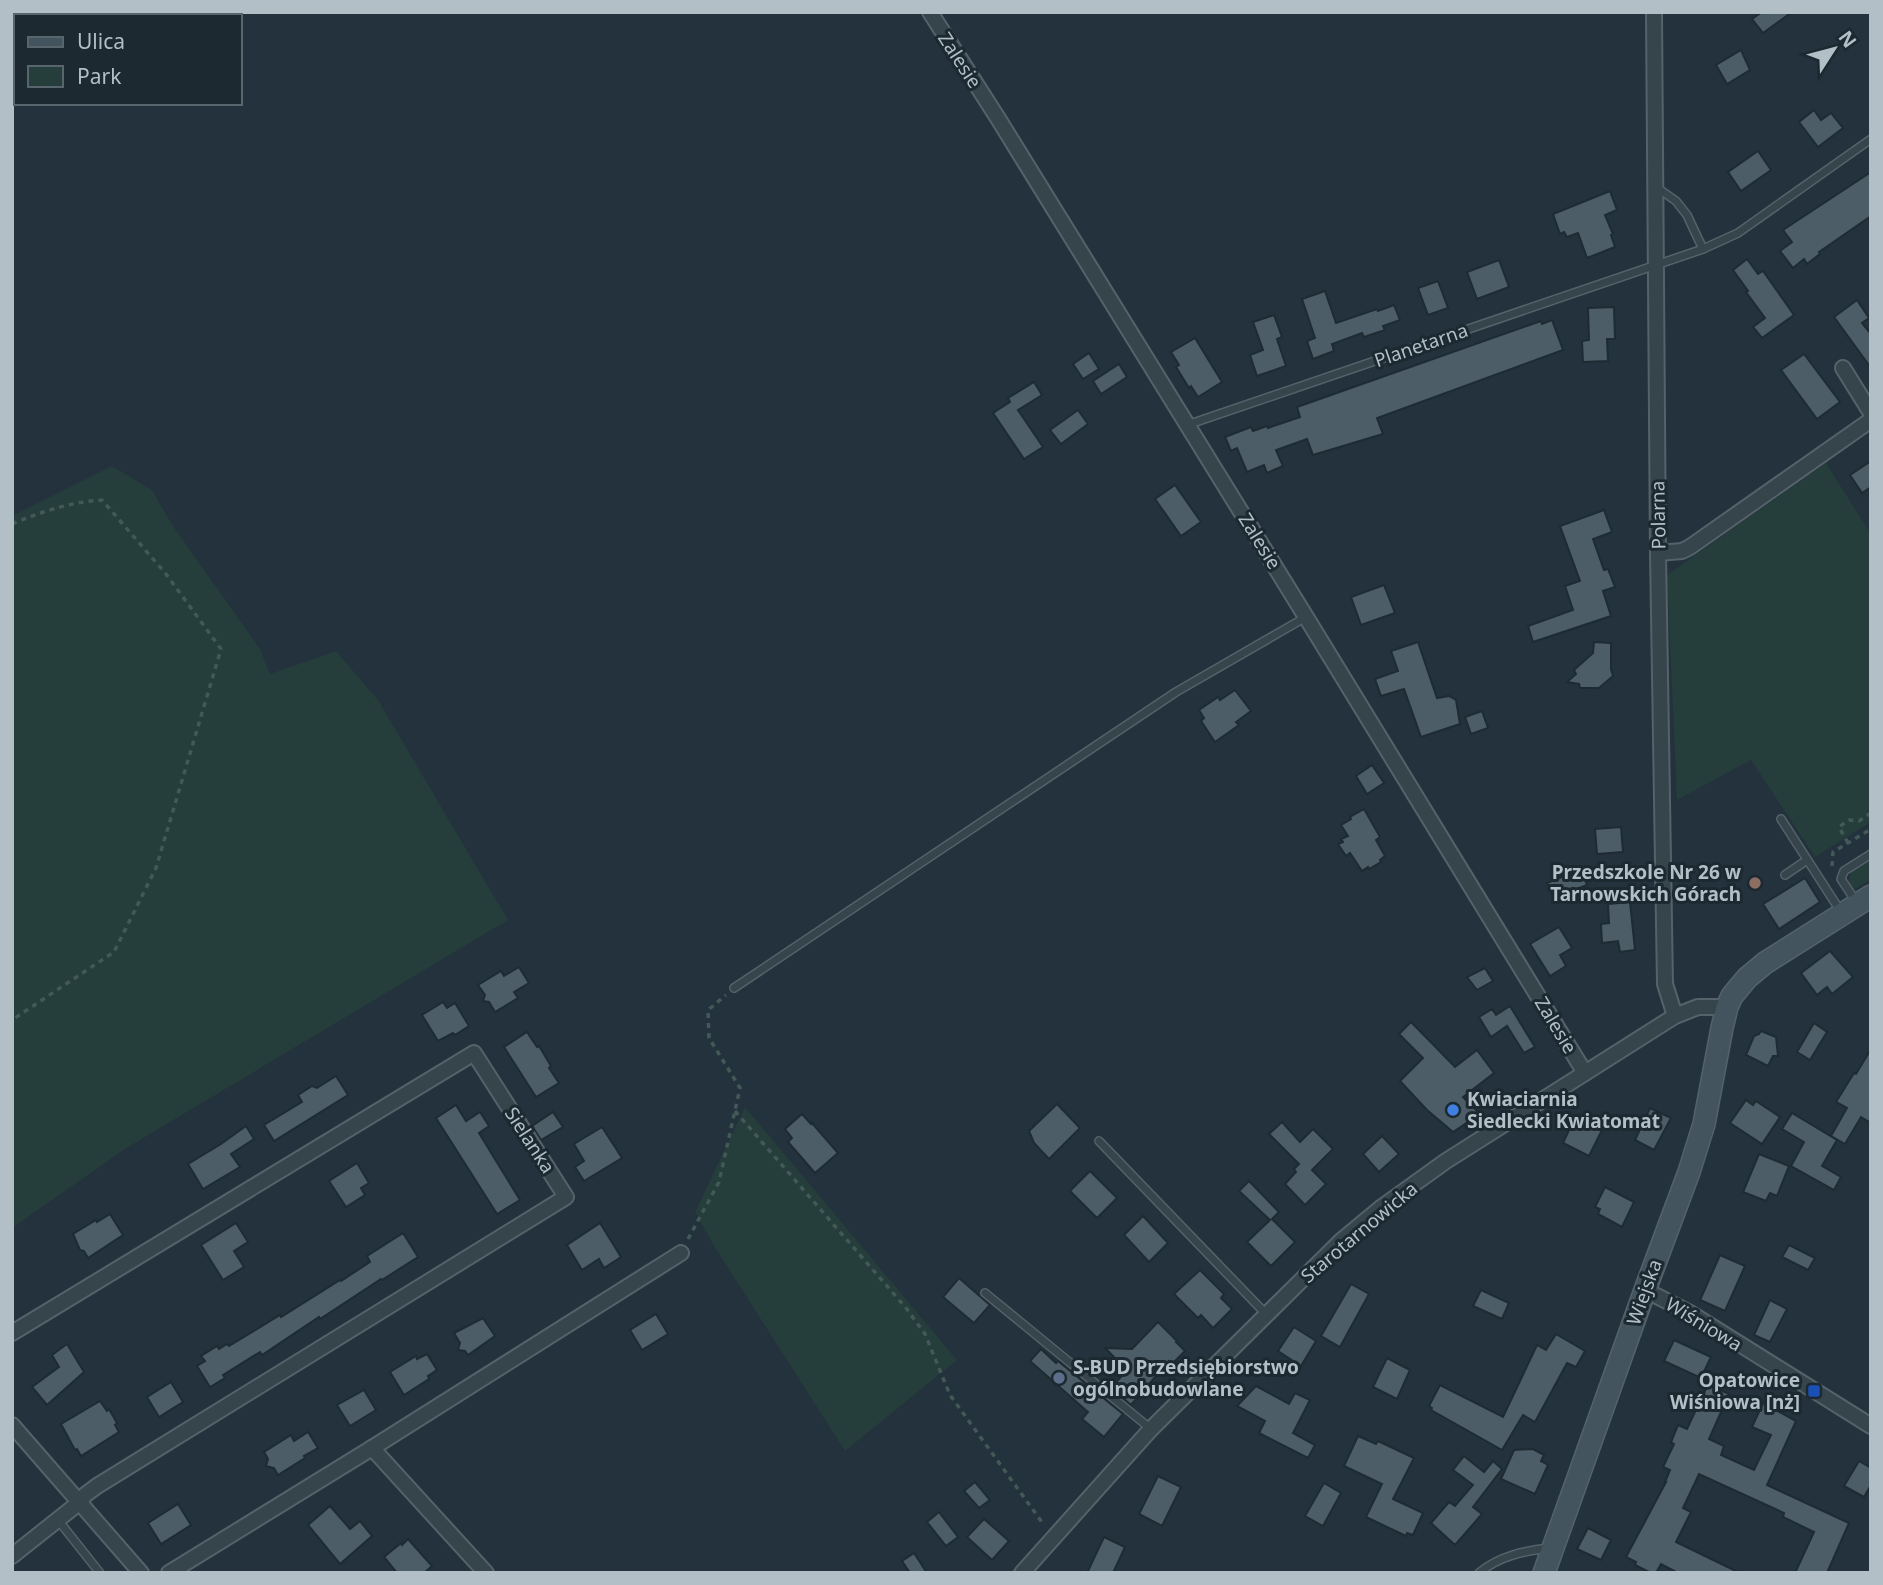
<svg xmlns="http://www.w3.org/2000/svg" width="1883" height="1585" font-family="'Noto Sans',sans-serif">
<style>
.green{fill:#253d3b}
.building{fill:#4c5d67;stroke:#1e2b33;stroke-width:2}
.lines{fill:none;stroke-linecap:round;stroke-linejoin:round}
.lane-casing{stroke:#55626a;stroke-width:10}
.street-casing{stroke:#55626a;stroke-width:18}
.secondary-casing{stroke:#55626a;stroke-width:24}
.path{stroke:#425957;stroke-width:3.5;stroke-dasharray:5 5;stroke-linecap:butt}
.lane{stroke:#36444c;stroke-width:7}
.street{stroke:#36444c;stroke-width:14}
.secondary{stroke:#44545f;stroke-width:21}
.education-dot{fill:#8d6e63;stroke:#1c2931;stroke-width:2.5}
.shop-dot{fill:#3f7fe0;stroke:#1c2931;stroke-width:2.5}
.service-dot{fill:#5c6f8a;stroke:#1c2931;stroke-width:2.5}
.transit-dot{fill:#1a4fb4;stroke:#1c2931;stroke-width:2.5}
.labels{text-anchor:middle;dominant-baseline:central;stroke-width:6;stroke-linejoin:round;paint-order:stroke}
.street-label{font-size:19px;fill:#b2bfc7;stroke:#1c2931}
.poi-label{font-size:19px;font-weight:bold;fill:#b2bfc7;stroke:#1c2931;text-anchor:end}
</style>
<rect width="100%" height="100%" fill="#23323c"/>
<g class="green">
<polygon points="1826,463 1871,534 1871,822 1815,857 1751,760 1677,800 1667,575"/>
<polygon points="112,466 152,490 173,526 260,649 270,674 336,651 378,700 508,920 125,1149 12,1228 12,516"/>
<polygon points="1871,860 1871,879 1853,890 1848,882 1851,872"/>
<polygon points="745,1107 957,1360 845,1451 714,1246 695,1212"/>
</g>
<g class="building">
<polygon points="1762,12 1792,12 1763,33 1752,19"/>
<polygon points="1741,50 1750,70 1727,84 1716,65"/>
<polygon points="1814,110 1821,120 1831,113 1843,128 1818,147 1799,122"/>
<polygon points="1758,151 1771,170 1741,191 1728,172"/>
<polygon points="1871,172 1871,216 1819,252 1820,254 1807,264 1804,259 1793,268 1780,251 1792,242 1783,230"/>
<polygon points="1610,191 1617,210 1605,215 1613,234 1611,235 1615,247 1587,258 1578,233 1567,237 1564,232 1560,234 1553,214"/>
<polygon points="1747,259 1758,274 1763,271 1794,315 1762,338 1753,327 1765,318 1746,292 1748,291 1733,270"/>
<polygon points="1499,260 1509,287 1477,299 1467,272"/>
<polygon points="1438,281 1448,308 1428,315 1418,288"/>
<polygon points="1325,291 1336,323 1377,309 1378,311 1394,305 1400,320 1383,326 1385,330 1364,337 1362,333 1332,344 1334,351 1313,359 1307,341 1315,338 1302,299"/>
<polygon points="1857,300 1869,318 1862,323 1871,334 1871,368 1834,317"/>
<polygon points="1614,307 1615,339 1607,339 1608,361 1583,362 1582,341 1589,340 1588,308"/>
<polygon points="1274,315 1282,337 1277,339 1286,366 1257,376 1250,355 1263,350 1253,322"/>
<polygon points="1552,320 1563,350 1377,418 1383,434 1313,455 1307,439 1276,450 1283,466 1267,473 1264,465 1247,472 1237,448 1231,451 1225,437 1251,427 1253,431 1267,426 1268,428 1300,417 1297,407 1541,321 1542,324"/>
<polygon points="1195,338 1222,382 1198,397 1191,386 1189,388 1176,367 1179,365 1171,352"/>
<polygon points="1089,353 1099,369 1083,379 1073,364"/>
<polygon points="1804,354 1840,402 1817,419 1781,370"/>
<polygon points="1119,364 1127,377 1101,394 1093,381"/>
<polygon points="1034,382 1042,395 1018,410 1043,447 1024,459 993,413 1010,402 1008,398"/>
<polygon points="1078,410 1088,424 1061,444 1050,430"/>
<polygon points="1871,461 1871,487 1862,493 1850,475"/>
<polygon points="1175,485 1201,522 1181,536 1155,499"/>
<polygon points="1604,510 1612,532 1593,539 1604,570 1608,569 1615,587 1603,591 1611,616 1533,642 1528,626 1573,610 1565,586 1580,581 1560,526"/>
<polygon points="1384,585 1395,613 1361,625 1351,597"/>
<polygon points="1418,642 1437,698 1449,696 1456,700 1460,724 1421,737 1404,689 1381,696 1375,679 1398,671 1391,651"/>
<polygon points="1594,642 1611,643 1611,669 1613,676 1599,688 1580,688 1579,684 1567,682 1576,674 1574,670 1593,653"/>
<polygon points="1235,690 1251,711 1236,722 1239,725 1215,742 1201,721 1204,718 1199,710 1218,697 1220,700"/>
<polygon points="1482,711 1488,728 1471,734 1465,717"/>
<polygon points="1372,765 1384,783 1367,794 1356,776"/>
<polygon points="1364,809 1380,837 1376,840 1385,856 1380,860 1381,862 1369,869 1368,867 1362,871 1350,853 1346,856 1338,844 1343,842 1341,839 1348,836 1341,825 1351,819 1350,817"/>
<polygon points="1621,827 1623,852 1597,854 1595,829"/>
<polygon points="1581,869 1587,885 1554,898 1547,883"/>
<polygon points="1805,878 1820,902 1779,929 1763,904"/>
<polygon points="1630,902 1635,950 1620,952 1618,941 1602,943 1601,924 1609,923 1608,904"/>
<polygon points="1559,927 1572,948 1560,955 1566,966 1550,976 1530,944"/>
<polygon points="1830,951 1853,977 1832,994 1827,987 1817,995 1801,973"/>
<polygon points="519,967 529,983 514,992 518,998 495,1012 489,1002 483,1001 485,995 478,985 501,971 504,976"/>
<polygon points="1485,968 1493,981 1477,990 1467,977"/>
<polygon points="443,1002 447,1008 455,1003 469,1026 455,1035 453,1033 438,1041 422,1015"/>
<polygon points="1510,1006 1535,1047 1524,1053 1507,1026 1491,1037 1479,1017 1492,1009 1496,1015"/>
<polygon points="1411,1022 1455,1067 1477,1050 1494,1073 1463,1097 1480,1114 1453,1132 1427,1110 1400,1081 1423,1058 1399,1034"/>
<polygon points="1814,1023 1827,1032 1810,1060 1797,1052"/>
<polygon points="1761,1031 1776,1037 1778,1056 1773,1056 1768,1066 1746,1055 1754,1036 1759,1034"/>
<polygon points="527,1032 537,1047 539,1046 551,1066 549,1068 559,1083 536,1097 504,1047"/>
<polygon points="1871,1049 1871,1123 1861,1117 1845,1144 1831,1136 1847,1108 1836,1102 1854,1073 1856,1074"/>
<polygon points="336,1076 348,1095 274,1141 264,1125 302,1102 298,1095 312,1086 317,1088"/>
<polygon points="1746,1100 1753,1105 1756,1101 1780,1117 1762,1144 1730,1123"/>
<polygon points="1057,1104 1080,1128 1049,1159 1034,1143 1029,1131"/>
<polygon points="456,1105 466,1121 480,1112 489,1126 479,1133 520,1200 497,1214 436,1118"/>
<polygon points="1650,1108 1671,1118 1654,1150 1635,1140"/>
<polygon points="553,1112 563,1127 541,1140 532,1126"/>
<polygon points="1792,1113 1837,1140 1822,1166 1841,1177 1834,1190 1791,1166 1804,1142 1782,1129"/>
<polygon points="802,1114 811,1124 812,1123 838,1153 815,1173 788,1142 792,1138 785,1129"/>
<polygon points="1575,1117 1602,1130 1589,1156 1563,1143"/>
<polygon points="1282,1122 1300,1142 1313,1129 1333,1149 1312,1170 1326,1184 1305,1205 1285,1184 1296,1172 1294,1169 1299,1164 1269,1134"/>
<polygon points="246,1126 254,1139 231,1154 240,1167 203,1189 188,1164 221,1144"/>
<polygon points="602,1127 622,1158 584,1181 575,1167 584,1161 574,1144"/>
<polygon points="1382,1136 1399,1154 1379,1172 1363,1154"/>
<polygon points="1759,1154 1789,1166 1777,1196 1770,1193 1766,1201 1743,1192"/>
<polygon points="357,1163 369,1183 361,1188 365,1195 346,1207 329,1181"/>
<polygon points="1090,1171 1117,1198 1097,1218 1070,1191"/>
<polygon points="1249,1181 1279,1212 1272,1219 1295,1242 1271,1266 1247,1242 1270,1220 1239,1191"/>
<polygon points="1605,1187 1634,1202 1622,1227 1598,1214 1600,1209 1595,1207"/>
<polygon points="110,1214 123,1235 88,1258 84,1251 80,1250 73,1234 96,1220 97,1222"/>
<polygon points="1143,1216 1168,1243 1149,1262 1124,1235"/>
<polygon points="236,1223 248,1242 234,1251 244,1267 223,1280 201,1245"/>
<polygon points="600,1223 621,1257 604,1268 599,1259 582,1270 567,1245"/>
<polygon points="403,1233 418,1257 382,1280 381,1279 320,1319 319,1317 262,1355 260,1352 223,1375 225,1378 210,1387 197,1366 205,1361 201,1356 217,1346 219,1349 227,1344 229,1346 280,1315 281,1317 340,1280 341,1281 370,1262 367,1256"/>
<polygon points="1789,1245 1815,1258 1808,1270 1782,1257"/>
<polygon points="1720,1255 1745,1266 1725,1311 1700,1300"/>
<polygon points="1200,1270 1224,1294 1221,1298 1232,1309 1213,1328 1201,1315 1198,1318 1174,1294"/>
<polygon points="959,1278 990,1305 974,1323 943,1297"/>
<polygon points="1351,1284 1369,1294 1340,1347 1321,1336"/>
<polygon points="1481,1290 1509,1303 1502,1319 1473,1306"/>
<polygon points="1770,1300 1787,1309 1770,1342 1754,1335"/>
<polygon points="656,1314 668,1334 642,1350 630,1330"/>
<polygon points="483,1318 495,1336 468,1355 465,1351 458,1350 460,1343 454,1333"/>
<polygon points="1158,1322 1177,1341 1176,1342 1185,1351 1172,1364 1169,1361 1131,1405 1111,1388 1127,1370 1105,1348 1132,1349"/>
<polygon points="1294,1327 1316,1341 1301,1366 1278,1351"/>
<polygon points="1556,1334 1585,1351 1576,1367 1567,1363 1535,1422 1523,1415 1502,1450 1431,1410 1432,1408 1429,1406 1440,1385 1503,1417 1537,1345 1546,1350"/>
<polygon points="1674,1340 1711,1357 1701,1378 1664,1361"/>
<polygon points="67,1344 84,1372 47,1405 32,1387 59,1367 52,1355"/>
<polygon points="1041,1349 1056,1363 1058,1361 1123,1414 1104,1437 1082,1419 1088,1412 1030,1361"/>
<polygon points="427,1354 437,1370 428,1376 429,1379 404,1395 390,1372 416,1356 417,1359"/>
<polygon points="1387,1358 1410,1370 1397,1399 1373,1387"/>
<polygon points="171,1382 183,1402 159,1417 147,1397"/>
<polygon points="1708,1384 1729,1394 1709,1439 1724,1446 1721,1455 1754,1470 1771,1435 1752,1427 1763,1403 1796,1421 1767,1485 1849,1523 1827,1573 1795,1573 1814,1532 1783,1517 1784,1513 1699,1474 1683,1508 1691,1512 1676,1542 1740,1573 1678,1573 1661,1564 1656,1573 1651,1573 1635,1565 1636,1562 1626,1557 1666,1482 1665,1482 1670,1470 1663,1467 1674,1444 1671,1442 1678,1425 1687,1429"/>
<polygon points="1256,1386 1289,1404 1295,1393 1310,1400 1293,1433 1315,1445 1308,1458 1259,1433 1265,1421 1237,1406"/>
<polygon points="364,1390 376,1410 350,1426 337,1405"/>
<polygon points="100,1401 107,1411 109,1409 117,1423 115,1425 119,1432 81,1456 77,1449 75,1450 61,1424"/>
<polygon points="308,1432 318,1448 304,1456 305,1458 278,1475 274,1468 266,1466 268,1459 264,1452 291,1435 294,1441"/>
<polygon points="1358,1436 1376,1444 1378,1441 1414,1458 1393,1499 1423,1513 1413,1535 1407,1533 1406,1536 1366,1517 1382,1484 1344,1466"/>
<polygon points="1533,1449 1544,1455 1541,1461 1548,1465 1535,1494 1501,1479 1514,1450"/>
<polygon points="1464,1456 1484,1472 1493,1461 1502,1469 1473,1507 1482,1514 1455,1545 1431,1523 1449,1502 1455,1506 1473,1485 1453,1470"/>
<polygon points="1859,1461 1871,1468 1871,1485 1864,1497 1844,1486"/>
<polygon points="1158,1476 1181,1487 1162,1526 1139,1514"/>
<polygon points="975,1482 990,1500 979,1508 964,1491"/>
<polygon points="1324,1483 1341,1493 1323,1526 1305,1516"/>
<polygon points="178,1504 191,1525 161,1544 148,1523"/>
<polygon points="330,1506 350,1529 360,1521 372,1536 340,1564 308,1525"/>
<polygon points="939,1512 958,1537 946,1546 927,1522"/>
<polygon points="984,1519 1009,1541 992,1560 967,1537"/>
<polygon points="1588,1528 1611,1540 1601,1560 1577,1549"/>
<polygon points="1104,1537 1125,1547 1113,1573 1087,1573"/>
<polygon points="408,1539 432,1566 424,1573 397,1573 384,1557 401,1543 402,1545"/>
<polygon points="914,1553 927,1573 910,1573 902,1561"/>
</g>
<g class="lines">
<defs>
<g id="lane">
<polyline points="1656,187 1676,201 1687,215 1703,249"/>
<polyline points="1187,425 1703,249 1738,233 1871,139"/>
<polyline points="1781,819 1841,912"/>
<polyline points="1785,875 1807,860"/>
<polyline points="1857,903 1841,879 1844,871 1871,854"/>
<polyline points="734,988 1176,692 1306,617"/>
<polyline points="1099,1141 1266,1314"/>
<polyline points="985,1293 1151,1429"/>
<polyline points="58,1520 100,1573"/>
<path d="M1479,1573C1499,1556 1524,1551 1549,1548"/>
</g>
<g id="street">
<polyline points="930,12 999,120 1306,617 1585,1073"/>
<polyline points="1654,12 1658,553 1665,984 1675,1016"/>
<polyline points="1843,368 1871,413"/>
<polyline points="1658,553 1682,551 1690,547 1871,420"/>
<polyline points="1645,1290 1690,1313 1871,1426"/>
<polyline points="12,1333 474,1053 566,1197 97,1486 85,1495 80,1502 12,1556"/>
<polyline points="12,1425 141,1573"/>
<polyline points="372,1448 486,1573"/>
<polyline points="169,1573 372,1448 681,1253"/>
<polyline points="1022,1573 1151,1429 1341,1241 1382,1207 1446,1161 1675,1016 1698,1007 1727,1007"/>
</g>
<polyline id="secondary" points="1544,1573 1645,1290 1689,1172 1704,1124 1722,1028 1727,1007 1732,996 1747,978 1765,963 1871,896"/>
</defs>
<use href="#lane" class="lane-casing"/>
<use href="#street" class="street-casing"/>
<use href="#secondary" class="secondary-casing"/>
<g class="path">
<path d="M12,524C41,512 70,502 102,500L166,574L221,649L156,868L114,952L12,1020"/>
<polyline points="1848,843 1839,827 1849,820 1859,821 1871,813"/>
<polyline points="1832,866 1833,852 1871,829"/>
<polyline points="735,1111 906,1308 925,1334 950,1395 1044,1525"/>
<polyline points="688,1239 719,1182 740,1088 709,1038 708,1010 726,995"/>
</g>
<use href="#lane" class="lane"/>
<use href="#street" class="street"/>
<use href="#secondary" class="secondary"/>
</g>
<circle class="education-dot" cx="1755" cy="883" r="7"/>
<circle class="shop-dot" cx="1453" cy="1110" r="7"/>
<circle class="service-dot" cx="1059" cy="1378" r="7"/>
<rect class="transit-dot" x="1807" y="1384" width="14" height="14" rx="3.5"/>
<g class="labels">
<g class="street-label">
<text transform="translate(960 60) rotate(57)">Zalesie</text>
<text transform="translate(1421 345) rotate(-19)">Planetarna</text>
<text transform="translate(1658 515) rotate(-91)">Polarna</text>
<text transform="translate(1260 541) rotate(58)">Zalesie</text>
<text transform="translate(1556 1025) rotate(59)">Zalesie</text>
<text transform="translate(530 1140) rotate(57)">Sielanka</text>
<text transform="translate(1359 1232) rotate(-40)">Starotarnowicka</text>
<text transform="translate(1644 1292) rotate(-70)">Wiejska</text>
<text transform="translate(1704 1324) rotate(31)">Wiśniowa</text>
</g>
<g class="poi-label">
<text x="1741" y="872">Przedszkole Nr 26 w<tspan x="1741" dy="22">Tarnowskich Górach</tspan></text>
<text x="1467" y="1099" text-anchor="start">Kwiaciarnia<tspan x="1467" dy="22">Siedlecki Kwiatomat</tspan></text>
<text x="1073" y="1367" text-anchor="start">S-BUD Przedsiębiorstwo<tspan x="1073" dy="22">ogólnobudowlane</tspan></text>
<text x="1800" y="1380">Opatowice<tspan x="1800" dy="22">Wiśniowa [nż]</tspan></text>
</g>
</g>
<rect width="1883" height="1585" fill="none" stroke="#b2bfc7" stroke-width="28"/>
<rect x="14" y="14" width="228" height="91" fill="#1c2931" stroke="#58656d" stroke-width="2"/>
<rect x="28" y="37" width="35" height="10" fill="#44545f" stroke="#58656d" stroke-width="2"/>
<text x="77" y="49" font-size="21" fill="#b2bfc7">Ulica</text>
<rect x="28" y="66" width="35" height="21" fill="#253d3b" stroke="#58656d" stroke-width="2"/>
<text x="77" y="84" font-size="21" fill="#b2bfc7">Park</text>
<g transform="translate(1834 49) rotate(54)" stroke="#1c2931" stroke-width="5" paint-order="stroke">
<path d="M0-5L12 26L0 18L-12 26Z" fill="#b2bfc7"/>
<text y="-10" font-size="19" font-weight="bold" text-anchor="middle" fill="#b2bfc7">N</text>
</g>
</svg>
